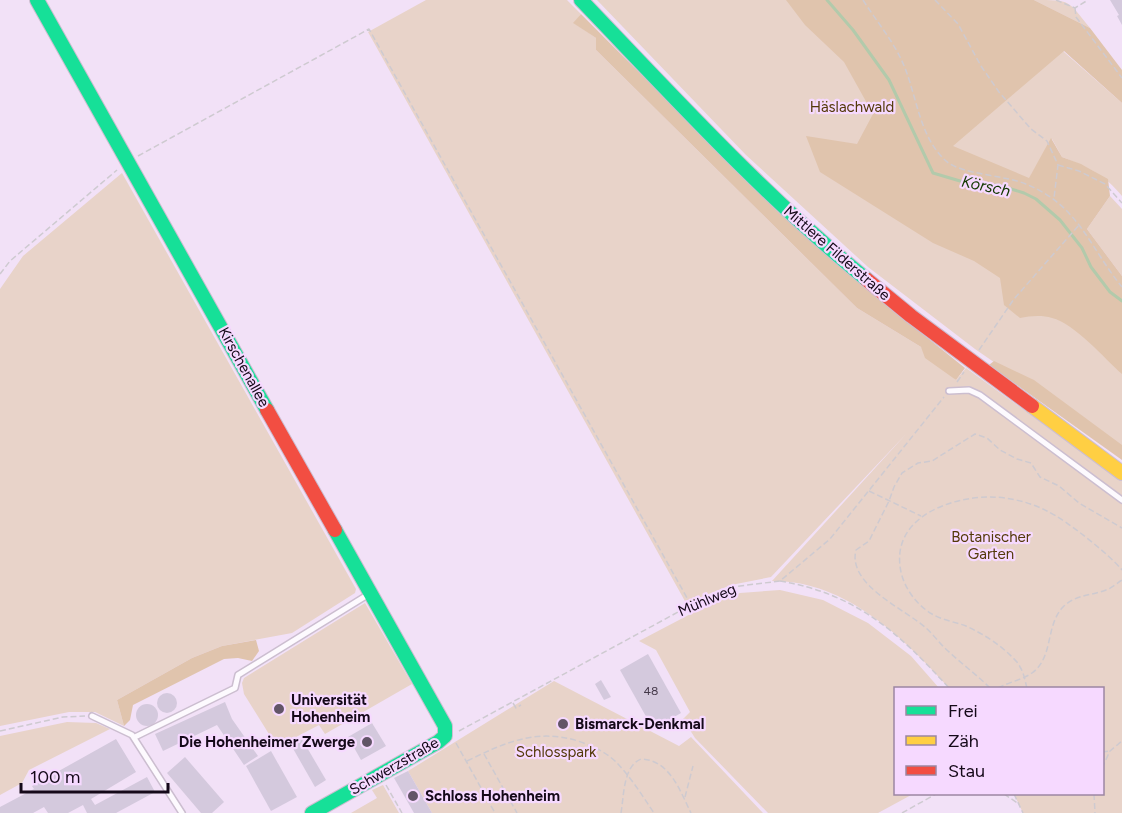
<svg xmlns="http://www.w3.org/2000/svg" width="1122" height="813" font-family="Figtree,sans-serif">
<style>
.green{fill:#e8d3c9}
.forest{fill:#e0c4ad}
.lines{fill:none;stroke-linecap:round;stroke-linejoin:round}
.stream{stroke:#b2caab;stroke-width:3}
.building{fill:#d4c9dd}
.lane-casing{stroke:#ccbed0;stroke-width:8}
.fast-casing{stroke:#ccbed0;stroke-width:16}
.slow-casing{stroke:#ccbed0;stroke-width:16}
.jam-casing{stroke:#ccbed0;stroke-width:16}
.path{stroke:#cecad0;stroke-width:1.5;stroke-dasharray:6 3;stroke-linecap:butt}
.lane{stroke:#fdfafe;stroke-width:5}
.fast{stroke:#16e098;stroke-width:14}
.slow{stroke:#ffcf43;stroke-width:14}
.jam{stroke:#f24e42;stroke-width:14}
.poi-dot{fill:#625567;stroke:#f6d9ff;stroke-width:2}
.labels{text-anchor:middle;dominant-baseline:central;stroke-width:4.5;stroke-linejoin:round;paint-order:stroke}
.number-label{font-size:12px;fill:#45394a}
.park-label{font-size:15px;fill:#533909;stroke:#f6d9ff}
.street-label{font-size:15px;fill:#150919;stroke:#f6d9ff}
.poi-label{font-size:15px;font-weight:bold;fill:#150919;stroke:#f6d9ff;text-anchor:start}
.water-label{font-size:16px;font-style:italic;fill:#123900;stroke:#f6d9ff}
</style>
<rect width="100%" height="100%" fill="#f2e1f7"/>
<g class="green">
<path d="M426,0H567L581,14L574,23L596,38V50L857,308L921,347L956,380L966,368L1122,481V813H1023L1014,794H1102V688H949C904,638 845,580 772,581L907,433L771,577L731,585L686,603L368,32Z"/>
<path d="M597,0H1032L1064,52L1122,103V196C1104,174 1088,167 1062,157L1052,139L1031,175L1122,278V451L975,349L868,267L746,155Z"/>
<path d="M1034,0C1072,0 1067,0 1090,28Z"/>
<polygon points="122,173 356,589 355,593 292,633 222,646 192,658 117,700 124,726 95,712 69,712 0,726 0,289 23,256"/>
<polygon points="1110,196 1122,209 1122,276 1087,229"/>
<polygon points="780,590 823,600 868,623 911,656 939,688 896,688 896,794 913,794 878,813 768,813 695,738 683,719 690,712 656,650 639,641 700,609 740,593"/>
<polygon points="365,603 412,684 325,734 319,725 277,747 244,694 242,683 244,678"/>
<polygon points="554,681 679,746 691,737 763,813 432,813 408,771"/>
<polygon points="67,722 96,723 110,729 29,770 22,783 0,795 0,736"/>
<polygon points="383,785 399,813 351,813 377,798 372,790"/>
</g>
<g class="forest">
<path d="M786,0H1034L1090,28L1122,70V103L1064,51L953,146L1029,178L1051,138L1062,157L1081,164L1108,179L1110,196L1087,229L1122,276V374C1105,359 1074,323 1052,318C1042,315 1030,316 1020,318L1004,305L1000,278L974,261L933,243L820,172L806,136L857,144L873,114L844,62L805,25Z"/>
<polygon points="581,14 778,212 865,288 965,368 956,380 925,358 921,347 857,308 596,50 596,38 573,23"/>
<polygon points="994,361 1034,380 1122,445 1122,460 989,365"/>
<polygon points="256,640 259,651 252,661 238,658 224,659 133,705 130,720 124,726 117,700 192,658 222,646"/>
</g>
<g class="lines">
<polyline class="stream" points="827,0 853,30 889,80 933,173 977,186 998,185 1024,193 1036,199 1060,220 1082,248 1091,267 1110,292 1122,301"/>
</g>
<g class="building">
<polygon points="1110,0 1122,0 1122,25 1117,16 1119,15"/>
<polygon points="648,654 681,713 653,729 620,670"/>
<polygon points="601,680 611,697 604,700 595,684"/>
<circle cx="167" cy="703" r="10"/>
<polygon points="225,702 232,719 258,756 244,765 217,725 163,751 155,734"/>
<circle cx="147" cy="715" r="11"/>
<polygon points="372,723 386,746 361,760 348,737"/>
<polygon points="116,739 136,772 91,799 95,805 147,777 155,792 116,813 87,813 83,805 68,813 48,813 44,807 33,813 0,813 0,807 34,789 32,786"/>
<polygon points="302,739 326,780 315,787 291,745"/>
<polygon points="271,751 297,797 271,811 246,766"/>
<polygon points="185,757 224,802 212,813 201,813 167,773"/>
<polygon points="408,771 432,813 414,813 394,778"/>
</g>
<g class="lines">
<defs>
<g id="lane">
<polyline points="949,391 969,390 980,395 1122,500"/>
<polyline points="92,716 132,735 182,813"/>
<polyline points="135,737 235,688 238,675 369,594"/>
</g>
<g id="fast">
<polyline points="37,0 267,410"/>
<path d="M581,0C673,96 763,195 866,279"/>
<polyline points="312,813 438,742 445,736 445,726 335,530"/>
</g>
<polyline id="slow" points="1032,406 1122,473"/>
<g id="jam">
<polyline points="866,279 911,316 1032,406"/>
<polyline points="267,410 335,530"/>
</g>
</defs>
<use href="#lane" class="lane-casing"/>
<use href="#fast" class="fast-casing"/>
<use href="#slow" class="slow-casing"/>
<use href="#jam" class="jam-casing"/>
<g class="path">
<path d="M863,0C875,19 890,37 900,57C917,90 917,135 946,161C962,175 1007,175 1028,185C1079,206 1090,248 1122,287"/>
<polyline points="935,0 958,24 981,66 999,92 1031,129 1047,141 1058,165 1054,198"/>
<polyline points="1056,0 1075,8 1088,0"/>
<polyline points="1075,8 1076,17 1122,78"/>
<polyline points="138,156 369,29 691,605"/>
<polyline points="1058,165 1079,171 1105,184 1122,203"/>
<polyline points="0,274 10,261 117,170"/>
<polyline points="979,350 1014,299 1080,224"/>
<polyline points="957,382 964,372"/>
<polyline points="869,491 921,516"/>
<path d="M780,581C857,594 899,633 949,688"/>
<path d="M990,688C977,675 962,664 948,651C940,644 934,635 926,628C905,609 847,585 856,550L869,541L889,501L894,487L902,473L918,463L932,461L975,434L987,438L1000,450L1017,459L1031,463L1040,477L1059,486L1079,503L1122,528"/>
<path d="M998,688C1009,682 1022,680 1032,673C1054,657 1045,626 1063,607C1076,594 1091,596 1106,590C1112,588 1117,583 1122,580"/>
<path d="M1027,688C1025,681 1024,673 1020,667C1018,662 1012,657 1008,653C996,642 981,633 966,626C955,622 942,620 932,614C915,604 902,585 900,566C894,517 950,497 990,497C1008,497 1030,502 1047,511C1066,520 1109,554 1122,570"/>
<polyline points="513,703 516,708 521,705"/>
<polyline points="0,731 63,717 85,716"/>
<polyline points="459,731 691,605 732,587 780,581 830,539 944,397"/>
<polyline points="456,743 495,813"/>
<polyline points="1102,752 1110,751"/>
<polyline points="484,754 517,813"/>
<path d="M467,761C504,743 536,728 578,741C592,746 604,751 615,761C630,776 642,795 654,813"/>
<polyline points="1102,768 1110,751 1122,741"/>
<polyline points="386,785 402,813"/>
<polyline points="1004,794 1019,804"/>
<polyline points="1014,794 1023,813"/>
<polyline points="1094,794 1095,813"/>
<polyline points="685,797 693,766"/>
<path d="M621,813C624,796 623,766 641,759C670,760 680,791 691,813"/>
<polyline points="902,813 936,794"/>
</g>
<use href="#lane" class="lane"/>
<use href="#fast" class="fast"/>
<use href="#slow" class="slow"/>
<use href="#jam" class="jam"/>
</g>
<g class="poi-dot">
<circle cx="279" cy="709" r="6"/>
<circle cx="563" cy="724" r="6"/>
<circle cx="367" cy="742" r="6"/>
<circle cx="413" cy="796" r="6"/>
</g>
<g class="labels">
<g class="number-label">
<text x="651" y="691">48</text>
</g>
<g class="park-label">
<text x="852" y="107">Häslachwald</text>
<text x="991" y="537">Botanischer<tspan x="991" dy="17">Garten</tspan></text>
<text x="556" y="752">Schlosspark</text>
</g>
<g class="street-label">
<text transform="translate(837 253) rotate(41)">Mittlere Filderstraße</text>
<text transform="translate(244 367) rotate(61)">Kirschenallee</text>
<text transform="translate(707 600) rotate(-23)">Mühlweg</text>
<text transform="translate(394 766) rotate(-30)">Schwerzstraße</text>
</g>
<g class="poi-label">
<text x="291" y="700">Universität<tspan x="291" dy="17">Hohenheim</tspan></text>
<text x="575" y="724">Bismarck-Denkmal</text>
<text x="355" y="742" text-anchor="end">Die Hohenheimer Zwerge</text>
<text x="425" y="796">Schloss Hohenheim</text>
</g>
<g class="water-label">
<text transform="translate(986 186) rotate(12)">Körsch</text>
</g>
</g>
<rect x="894" y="687" width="210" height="108" fill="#f6d9ff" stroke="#9c86a3" stroke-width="1.5"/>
<rect x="906" y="706" width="30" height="9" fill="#16e098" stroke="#9c86a3" stroke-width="1.5"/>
<text x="948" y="717" font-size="18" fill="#150919">Frei</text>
<rect x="906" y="736" width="30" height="9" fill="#ffcf43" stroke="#9c86a3" stroke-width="1.5"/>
<text x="948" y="747" font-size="18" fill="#150919">Zäh</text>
<rect x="906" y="766" width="30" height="9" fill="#f24e42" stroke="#9c86a3" stroke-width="1.5"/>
<text x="948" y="777" font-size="18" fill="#150919">Stau</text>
<path d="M21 783v9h147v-9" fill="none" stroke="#150919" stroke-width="3"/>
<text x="30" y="783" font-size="18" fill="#150919" stroke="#f6d9ff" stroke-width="4.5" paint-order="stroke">100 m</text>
</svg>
